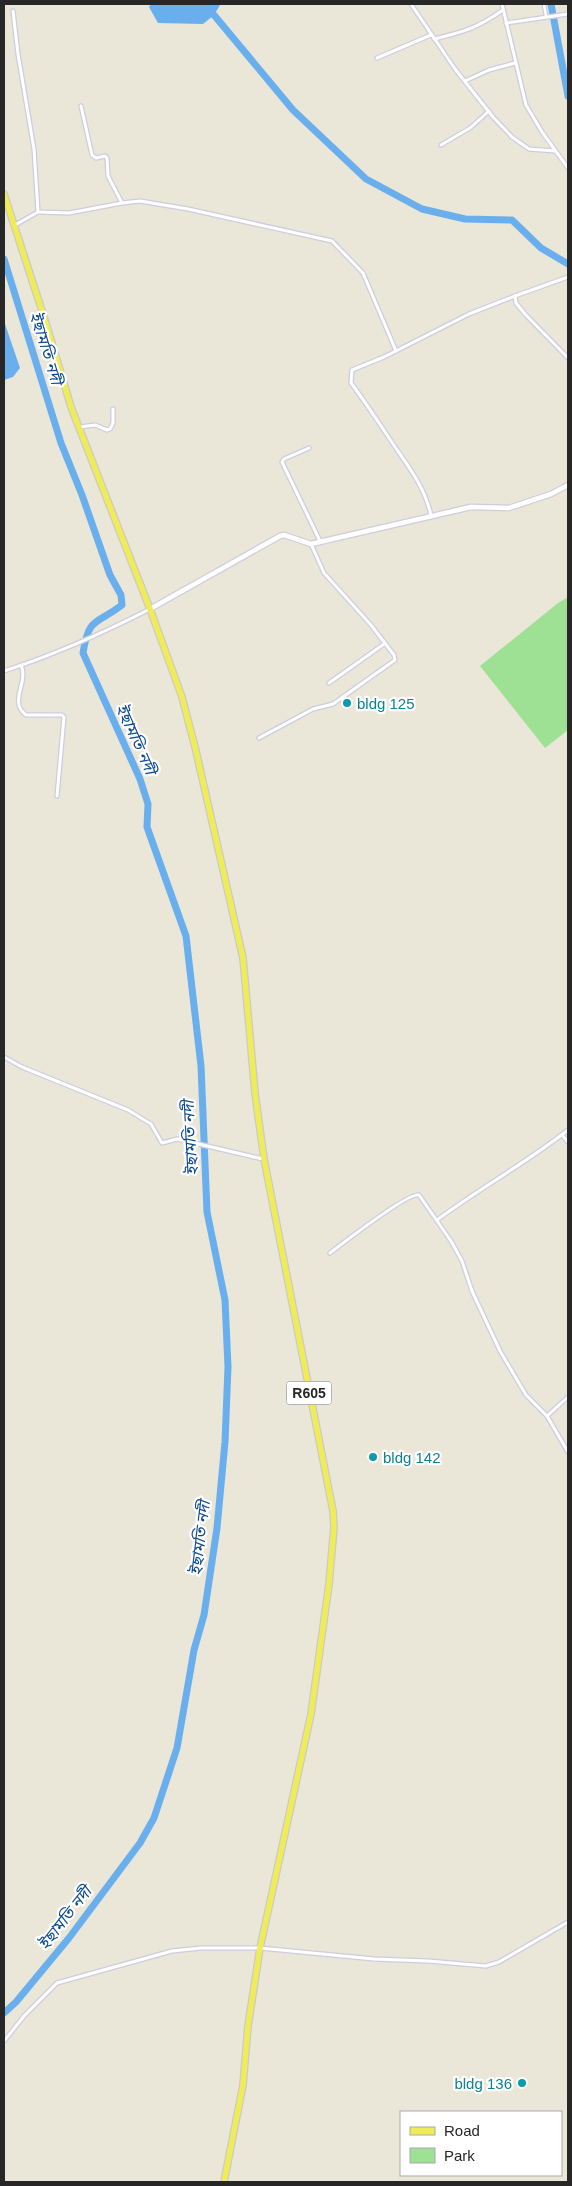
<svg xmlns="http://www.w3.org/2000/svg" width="572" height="2186" font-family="Helvetica,'Noto Sans Bengali',sans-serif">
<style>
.green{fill:#9ee194}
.water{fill:#6aafed}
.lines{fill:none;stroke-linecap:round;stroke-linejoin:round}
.river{stroke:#6aafed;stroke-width:7}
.pedestrian-casing{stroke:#cecde0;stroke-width:5}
.minor-casing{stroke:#cecde0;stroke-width:5.5}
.tertiary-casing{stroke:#cecde0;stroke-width:7}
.primary-casing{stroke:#cbcbcb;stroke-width:8}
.pedestrian{stroke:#fff;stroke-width:2.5}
.minor{stroke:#fff;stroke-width:3}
.tertiary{stroke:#fff;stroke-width:4.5}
.primary{stroke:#efec58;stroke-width:5.5}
.culture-dot{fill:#0f9aa8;stroke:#fff;stroke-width:2}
.labels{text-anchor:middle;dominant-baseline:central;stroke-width:4.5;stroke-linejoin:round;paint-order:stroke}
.shield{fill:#fff;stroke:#686868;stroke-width:1}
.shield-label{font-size:14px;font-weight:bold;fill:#272727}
.culture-label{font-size:15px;fill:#0d838f;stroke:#fff;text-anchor:start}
.water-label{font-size:16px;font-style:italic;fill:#0d4a94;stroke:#fff}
</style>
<rect width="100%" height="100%" fill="#eae6d8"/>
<polygon class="green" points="568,597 568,730 545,748 480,666 558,603"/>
<g class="water">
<polygon points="151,4 220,4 220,5 214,15 203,24 158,23 149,7"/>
<polygon points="4,321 20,368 13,377 4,380"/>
</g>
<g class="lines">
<g class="river">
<polyline points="197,4 214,15 293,110 366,179 422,209 465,219 512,220 541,248 568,264"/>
<polyline points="551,4 568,96"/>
<path d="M4,259L61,443L82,495L110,575L121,595L122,605C96,625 89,616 83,653L140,779L148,804L147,827L186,936L201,1066L207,1212L225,1300L228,1367L225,1442L217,1528L204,1615L194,1650L177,1748L154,1818L140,1843L69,1938L16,2002L4,2013"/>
</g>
<defs>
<polyline id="pedestrian" points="544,4 546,17"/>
<g id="minor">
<polyline points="411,4 455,69 493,117 512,137 529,149 555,151"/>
<polyline points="502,4 526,105 542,132 568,168"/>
<polyline points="13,11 18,54 34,149 38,212 15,225"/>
<polyline points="506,23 568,14"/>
<path d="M434,39C464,32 477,28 503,10"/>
<polyline points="377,58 431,35"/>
<polyline points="465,81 489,70 515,63"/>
<polyline points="441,145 470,128 489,111"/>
<polyline points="122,203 140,201 188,209 332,241 363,273 396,351"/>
<polyline points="38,212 69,213 122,203 108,176 107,158 105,156 96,158 92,155 81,106"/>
<polyline points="568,277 515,296 516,303 525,314 568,358"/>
<polyline points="80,427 95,425 107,430 110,429 113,423 113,409"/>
<polyline points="309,448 284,459 282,462 320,541"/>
<path d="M431,516C426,489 408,466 393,444C379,423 366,403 351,383L352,370L384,357L469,314L515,296"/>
<path d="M21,665C29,682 8,702 26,715H62L64,717L57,796"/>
<path d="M4,671C54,655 103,633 150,609"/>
<polyline points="329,683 384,644"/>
<polyline points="259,738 313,709 333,704 395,660 394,655 371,625 324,573 311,544"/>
<polyline points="4,1057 22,1067 128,1110 151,1124 162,1143 177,1139 263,1159"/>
<polyline points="562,1135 568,1142"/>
<path d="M437,1220C480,1188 526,1163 568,1130"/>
<path d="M330,1253C343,1243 409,1192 419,1195L451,1241L462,1261L472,1291L500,1351L526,1395L547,1416L568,1452"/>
<polyline points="547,1416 568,1397"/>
<polyline points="4,2041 25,2015 57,1983 172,1951 201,1948 260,1948 374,1959 428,1961 486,1966 499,1962 568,1922"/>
</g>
<polyline id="tertiary" points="150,609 280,536 284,535 311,544 471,507 509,508 551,494 568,485"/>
<polyline id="primary" points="4,194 45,320 71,407 150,609 182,697 196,751 243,958 255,1093 264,1159 333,1511 334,1527 329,1584 311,1714 260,1948 248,2026 243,2085 224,2182"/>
</defs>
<use href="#pedestrian" class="pedestrian-casing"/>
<use href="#minor" class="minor-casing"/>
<use href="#tertiary" class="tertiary-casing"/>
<use href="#primary" class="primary-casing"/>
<use href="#pedestrian" class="pedestrian"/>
<use href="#minor" class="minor"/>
<use href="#tertiary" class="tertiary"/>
<use href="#primary" class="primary"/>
</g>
<g class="culture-dot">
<circle cx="347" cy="703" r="5"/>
<circle cx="373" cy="1457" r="5"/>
<circle cx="522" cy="2083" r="5"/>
</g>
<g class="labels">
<rect class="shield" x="286.5" y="1381.5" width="45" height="23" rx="4"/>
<g class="shield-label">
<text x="309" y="1393">R605</text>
</g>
<g class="culture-label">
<text x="357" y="703">bldg 125</text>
<text x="383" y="1457">bldg 142</text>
<text x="512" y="2083" text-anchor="end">bldg 136</text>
</g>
<g class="water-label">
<text transform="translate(46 348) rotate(73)">ইছামতি নদী</text>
<text transform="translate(136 739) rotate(66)">ইছামতি নদী</text>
<text transform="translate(190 1138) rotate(-93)">ইছামতি নদী</text>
<text transform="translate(200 1538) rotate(-83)">ইছামতি নদী</text>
<text transform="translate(65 1918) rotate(-52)">ইছামতি নদী</text>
</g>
</g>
<rect width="572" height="2186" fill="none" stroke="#272727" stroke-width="10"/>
<rect x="400" y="2111" width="162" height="65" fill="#ffffff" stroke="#a9a9a9"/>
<rect x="410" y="2127" width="25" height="8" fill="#efec58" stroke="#a9a9a9"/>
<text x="444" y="2136" font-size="15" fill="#272727">Road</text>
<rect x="410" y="2148" width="25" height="15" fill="#9ee194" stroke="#a9a9a9"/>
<text x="444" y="2161" font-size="15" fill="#272727">Park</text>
</svg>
